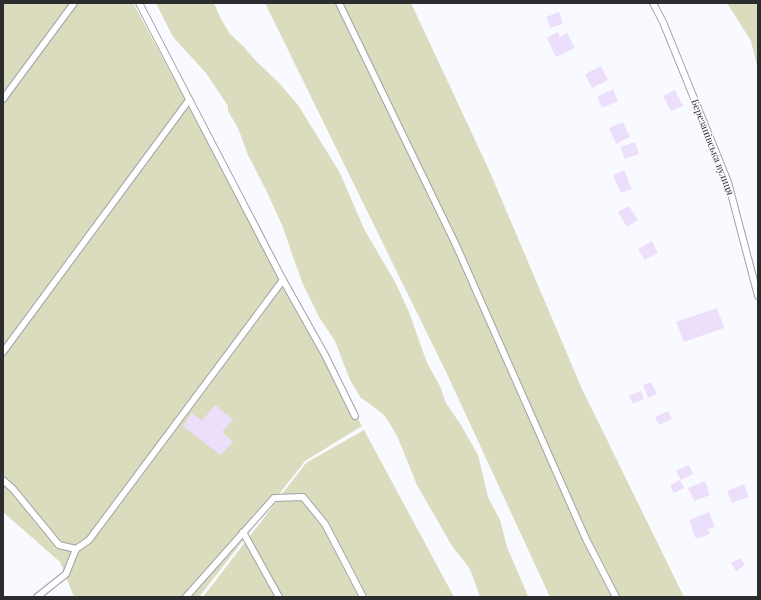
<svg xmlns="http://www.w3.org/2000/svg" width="761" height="600" font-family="'Playfair Display',serif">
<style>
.green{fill:#dadcbd}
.building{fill:#ecdffc}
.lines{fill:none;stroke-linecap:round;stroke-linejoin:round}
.service-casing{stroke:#9fa2a9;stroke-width:8}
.service{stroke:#fff;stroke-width:6}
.labels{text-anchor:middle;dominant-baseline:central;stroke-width:3;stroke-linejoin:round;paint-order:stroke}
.street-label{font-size:10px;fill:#2b2d2f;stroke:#f8faff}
</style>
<rect width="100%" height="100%" fill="#f8faff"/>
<g class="green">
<polygon points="3,3 133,3 362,426 305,461 199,597 74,597 60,562 3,512"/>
<polygon points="156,3 214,3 221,19 230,34 244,47 255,60 279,83 298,105 340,173 364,229 395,282 409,312 427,363 440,386 446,403 461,425 478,455 488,497 500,520 507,547 528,596 530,597 480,597 470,569 452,546 417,485 398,438 389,422 383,414 360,397 350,380 335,341 319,317 302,282 282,225 266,190 248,155 238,128 228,111 228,106 206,73 173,37"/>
<polygon points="265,3 411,3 489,170 582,389 684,597 550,597 448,376"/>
<polygon points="727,3 758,3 758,70 751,41"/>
<polygon points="364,430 454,597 203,597 306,463"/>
</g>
<g class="building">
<polygon points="559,12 563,24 550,28 546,17"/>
<polygon points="558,32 560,37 567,33 575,48 556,57 547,38"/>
<polygon points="601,66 608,80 592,88 585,74"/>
<polygon points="613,89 618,101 602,108 597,97"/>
<polygon points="675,90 683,106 671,111 663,96"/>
<polygon points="623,122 630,137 616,144 609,128"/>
<polygon points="635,142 639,154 625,159 620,147"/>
<polygon points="624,170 632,189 621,193 613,175"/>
<polygon points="629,206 638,220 627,227 618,212"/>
<polygon points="652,241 658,253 645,260 638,249"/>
<polygon points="717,308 724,328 684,342 676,322"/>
<polygon points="651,382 657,394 648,398 643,385"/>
<polygon points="641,391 644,399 633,404 629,396"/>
<polygon points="215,405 233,419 222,432 233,442 220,455 183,426 192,413 202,421"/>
<polygon points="668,411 672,419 659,425 655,417"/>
<polygon points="689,465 693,474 681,480 676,471"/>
<polygon points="680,480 684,488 674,493 670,485"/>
<polygon points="705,481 710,495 694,501 688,488"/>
<polygon points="744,484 749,497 732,503 727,491"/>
<polygon points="709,512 715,527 708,529 710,534 696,539 689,520"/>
<polygon points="740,558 745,565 736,571 731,563"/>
</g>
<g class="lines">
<defs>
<g id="service">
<polyline points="139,3 283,280 325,355 355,416"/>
<polyline points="339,3 456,245 586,539 616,597"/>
<polyline points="653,3 663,22 728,182 758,296"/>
<polyline points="3,99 74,3"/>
<polyline points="3,352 189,100"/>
<polyline points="3,480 13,489 59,545 76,549 89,540 283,280"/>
<polyline points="243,532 279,597"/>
<polyline points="37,597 66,574 76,549"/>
<polyline points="186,597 274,498 303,497 325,524 363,597"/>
</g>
</defs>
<use href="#service" class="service-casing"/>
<use href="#service" class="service"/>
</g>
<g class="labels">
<g class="street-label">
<text transform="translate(713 147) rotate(69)">Березанівська вулиця</text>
</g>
</g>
<rect width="761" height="600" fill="none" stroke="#2b2d2f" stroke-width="8"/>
</svg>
